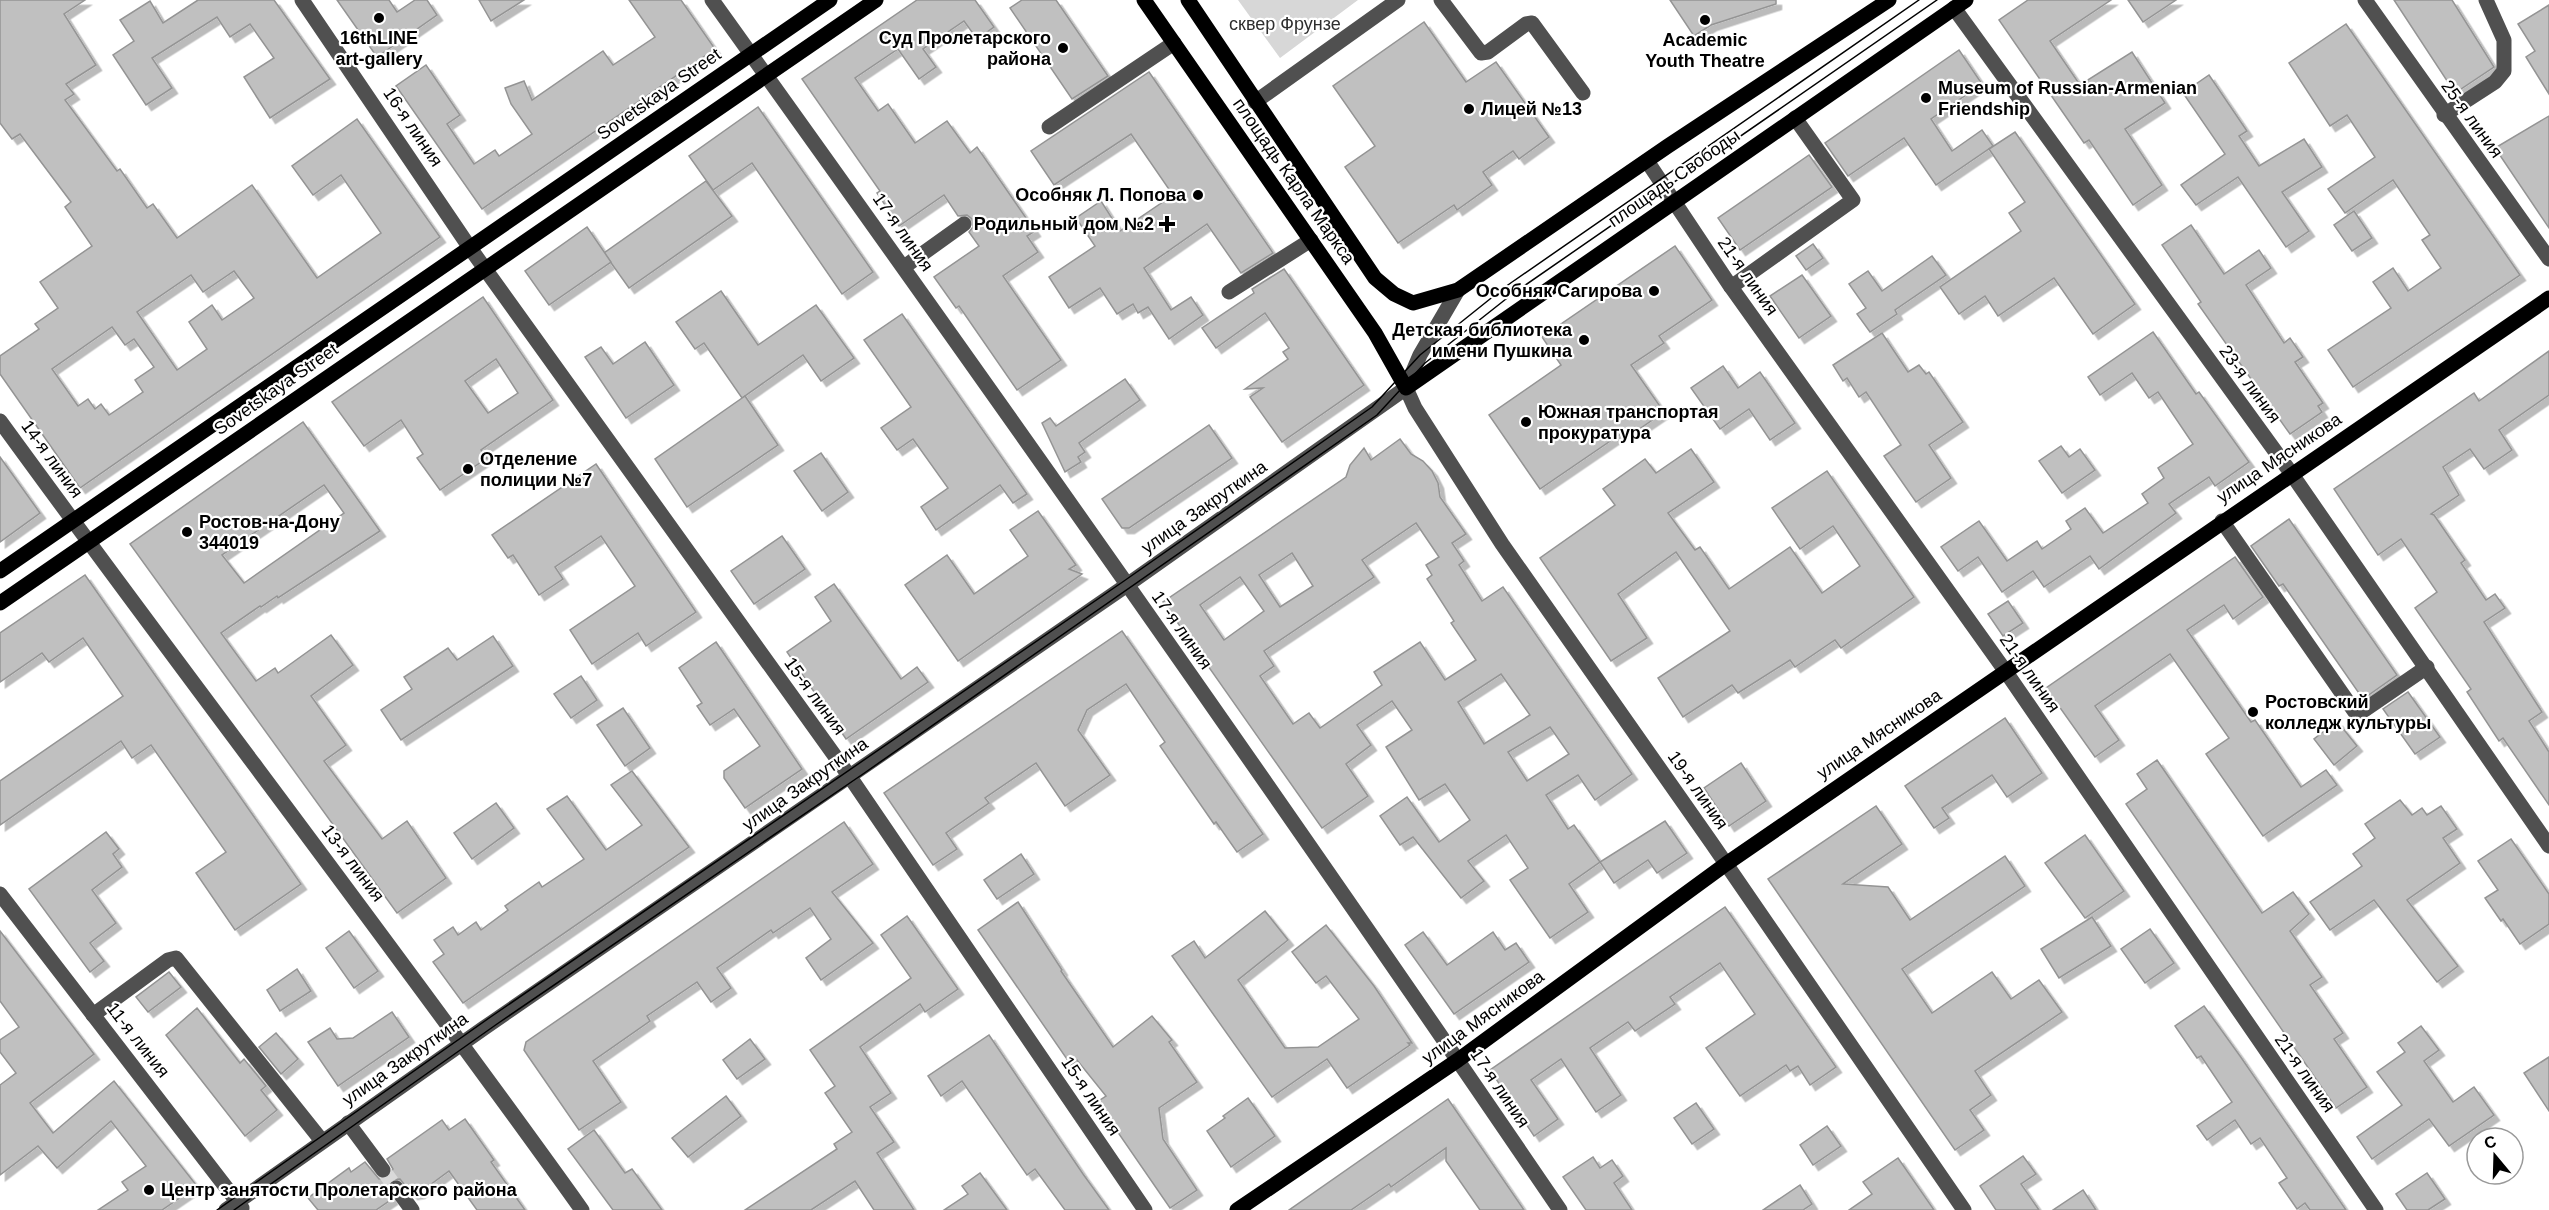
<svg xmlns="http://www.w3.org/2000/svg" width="2549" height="1210" font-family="Helvetica,sans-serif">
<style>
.green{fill:#d7d7d7}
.building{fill:#c0c0c0;stroke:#949494;stroke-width:1.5;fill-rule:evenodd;filter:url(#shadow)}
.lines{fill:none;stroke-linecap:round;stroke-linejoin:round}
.minor-tunnel{stroke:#d9d9d9;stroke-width:15;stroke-dasharray:15 8;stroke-linecap:butt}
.minor{stroke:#505050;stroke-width:15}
.major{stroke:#000;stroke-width:15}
.tram{stroke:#000;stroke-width:1.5}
.poi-dot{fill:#000;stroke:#fff;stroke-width:2}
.labels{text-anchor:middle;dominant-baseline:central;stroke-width:4.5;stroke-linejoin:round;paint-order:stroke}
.park-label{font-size:18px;fill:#2e2e2e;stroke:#fff}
.poi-label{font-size:18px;font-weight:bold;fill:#000;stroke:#fff;text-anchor:start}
.street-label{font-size:18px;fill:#000;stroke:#fff}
</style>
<defs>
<filter id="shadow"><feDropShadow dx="5.5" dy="5.5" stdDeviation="0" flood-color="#0004"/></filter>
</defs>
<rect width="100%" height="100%" fill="#fff"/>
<polygon class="green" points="1238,0 1358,0 1280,58"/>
<g class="building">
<path d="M0,0H85L64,14L96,65L66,84L74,94L65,100L117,171L120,169L147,208L153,204L177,238L252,185L317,278L381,233L341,175L313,195L292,166L357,119L440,237L80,488L0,374V356L39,329L35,324L58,308L40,282L92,246L65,207L71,202L20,134L12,139L0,123ZM234,271L254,298L222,320L212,305L189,322L207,349L177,370L137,312L191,275L203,292ZM112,327L125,345L134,339L154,367L135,380L143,392L109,415L101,404L95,409L88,399L78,406L52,369Z"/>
<polygon points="198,0 274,0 330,79 270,118 244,77 274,58 250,24 230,37 217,17 152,58 172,88 146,105 113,55 134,41 120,20 150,1 163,23"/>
<polygon points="337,0 389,0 397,12 415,0 427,0 437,15 377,57"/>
<polygon points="479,0 524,0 491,21"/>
<polygon points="629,0 681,0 715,49 482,209 396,86 426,65 460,115 447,124 474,164 495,150 499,156 532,134 511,104 505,88 524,81 532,100 603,51 613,65 655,37"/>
<polygon points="917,0 975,0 994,27 977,39 964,21 923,49 936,67 919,79 898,49 855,78 878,111 888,104 915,143 947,121 970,153 977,147 1035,231 1027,236 1038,252 1003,276 1061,360 1017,390 959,306 956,308 934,277 979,246 969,232 973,227 972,219 967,215 958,216 944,195 899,226 877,193 880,191 802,79"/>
<polygon points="1022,0 1056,0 1108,76 1072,99 1010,8"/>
<polygon points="1670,0 1776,0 1776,4 1711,25 1694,36"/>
<polygon points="2028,0 2111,0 2050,41 2080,85 2132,52 2165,103 2125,129 2162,185 2133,205 2089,140 2084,143 1999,20"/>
<polygon points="2128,0 2176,0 2143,22"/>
<polygon points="2394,0 2452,0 2494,67 2455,93"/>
<polygon points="2549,5 2549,94 2526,57 2535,51 2518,24"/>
<polygon points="1424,22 1466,82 1496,62 1549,137 1519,159 1513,151 1483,172 1492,185 1457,210 1454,205 1398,243 1345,167 1375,146 1333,86"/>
<polygon points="2346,24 2520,275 2353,387 2328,350 2391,308 2373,282 2393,268 2408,291 2441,268 2422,240 2430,235 2393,180 2345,213 2328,189 2375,157 2347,115 2330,126 2289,63"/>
<polygon points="1959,50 1982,84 1931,119 1952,151 1982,130 1993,146 1936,185 1904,138 1848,176 1825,143"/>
<polygon points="1149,72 1273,253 1241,273 1207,224 1144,268 1171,310 1191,297 1203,315 1169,339 1148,307 1138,313 1133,304 1117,314 1100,288 1069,308 1049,277 1095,246 1076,218 1101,201 1120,231 1173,195 1131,134 1054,185 1031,151"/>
<polygon points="2209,75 2247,131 2239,136 2259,166 2304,139 2322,167 2282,192 2309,231 2286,247 2238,177 2196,205 2181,185 2225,154 2183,93"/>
<polygon points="758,107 873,272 842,294 752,163 713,190 689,156"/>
<polygon points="2549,116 2549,228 2495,148"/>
<polygon points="2015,132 2135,304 2093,334 2054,278 1998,316 1985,296 1959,314 1940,287 2021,231 2009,213 2025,202 1989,149"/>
<polygon points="1809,155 1832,187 1740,250 1718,218"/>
<polygon points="706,181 732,216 629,288 604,253"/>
<polygon points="2354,211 2372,238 2352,251 2334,225"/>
<polygon points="2191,225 2224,274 2259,250 2271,268 2246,285 2284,343 2290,338 2303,357 2295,362 2323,403 2318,406 2322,412 2290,434 2198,304 2201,302 2162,245"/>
<polygon points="587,227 611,262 549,305 525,271"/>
<polygon points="1813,244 1823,258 1806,270 1796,256"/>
<polygon points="1675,246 1712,300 1659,336 1664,343 1631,365 1664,412 1632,434 1628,429 1540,489 1489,415 1561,365 1542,337"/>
<polygon points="1932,256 1946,275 1895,310 1897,314 1870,332 1857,314 1866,308 1849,284 1868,271 1882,291"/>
<polygon points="1284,269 1364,385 1282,442 1250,397 1263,388 1245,389 1288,359 1283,352 1289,348 1265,313 1216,348 1202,328 1254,293 1252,289"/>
<polygon points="1802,275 1831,316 1799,338 1770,296"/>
<polygon points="721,291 758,345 816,305 854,358 821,381 803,355 742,398 704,343 695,349 676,322"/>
<path d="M483,297L553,400L481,450L487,458L440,490L417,458L423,454L401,420L364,446L332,402ZM496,359L518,393L488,413L465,381Z"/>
<polygon points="902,314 1027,494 1013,503 1000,485 936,530 921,507 948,488 913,439 897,450 881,428 911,407 864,340"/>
<polygon points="2153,332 2196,394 2199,392 2249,462 2215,486 2209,477 2169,504 2176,513 2099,569 2090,556 2044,587 2033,571 2002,592 1978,557 1958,571 1941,547 1979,521 2007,561 2037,541 2042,549 2071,529 2066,521 2085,508 2103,533 2148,503 2142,494 2164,478 2158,468 2193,444 2158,392 2149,398 2132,373 2100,395 2088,377"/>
<polygon points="1882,333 1908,372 1919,365 1926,374 1929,372 1963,422 1929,445 1951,478 1916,502 1884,456 1901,445 1866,392 1859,397 1847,378 1843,381 1833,365"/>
<polygon points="645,342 674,385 626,418 585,357 601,347 613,364"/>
<polygon points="2549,351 2549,395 2499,430 2512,450 2484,469 2470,449 2443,467 2459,495 2431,514 2434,515 2465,560 2461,563 2486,600 2495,594 2505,608 2484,622 2542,712 2529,721 2549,752 2549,805 2503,738 2499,741 2467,692 2471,689 2415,608 2437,592 2401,539 2378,555 2334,489 2474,393 2479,401"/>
<polygon points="1723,366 1738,388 1760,372 1795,423 1770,440 1749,409 1720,429 1691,388"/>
<polygon points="1125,379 1140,400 1079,443 1085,452 1078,457 1081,462 1065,472 1042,423 1050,418 1056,426"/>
<polygon points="745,396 778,445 687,507 655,459"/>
<path d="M303,422L380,531L278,598L277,596L261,607L260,606L221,633L256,681L275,668L278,673L331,635L353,665L311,696L346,745L324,761L382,839L407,821L446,878L397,913L130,544ZM324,485L344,513L244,583L222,555Z"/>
<polygon points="1209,425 1232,458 1129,528 1122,528 1102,499"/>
<path d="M1400,439L1411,454L1423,461L1432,471L1438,483L1440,497L1466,534L1452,543L1464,561L1459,565L1482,601L1503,587L1632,774L1595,800L1578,775L1546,795L1568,829L1574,825L1600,862L1569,884L1588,912L1550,938L1510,880L1528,868L1506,835L1468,861L1484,881L1461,898L1413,837L1400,845L1380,816L1407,797L1439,842L1470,820L1445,784L1419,800L1386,747L1412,730L1392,701L1357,725L1371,745L1346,764L1368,796L1322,828L1163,602L1346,477L1350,465L1364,448L1371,460ZM1416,523L1439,557L1426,565L1432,575L1427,579L1454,621L1451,623L1476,660L1445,680L1420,642L1374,672L1382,685L1320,728L1309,713L1293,724L1260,676L1274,666L1264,651L1374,577L1362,560ZM1292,553L1313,586L1280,607L1259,575ZM1240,577L1264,611L1224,640L1200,605ZM1501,674L1530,715L1484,744L1458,702ZM1550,727L1569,754L1527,781L1508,752Z"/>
<polygon points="2061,446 2069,457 2080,449 2095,470 2062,493 2039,461"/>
<polygon points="1691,449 1714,482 1668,513 1695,550 1700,547 1729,589 1790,547 1822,593 1860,566 1833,526 1800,549 1772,508 1827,471 1914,597 1841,648 1835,640 1795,667 1790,660 1738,693 1732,685 1683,717 1658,678 1730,631 1676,552 1618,594 1647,638 1611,661 1540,558 1615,505 1603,489 1645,459 1656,473"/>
<polygon points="821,453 848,492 822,511 794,471"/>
<polygon points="0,457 40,513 0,542"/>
<polygon points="596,464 696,612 646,646 638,633 592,664 570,630 635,586 601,536 555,567 563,579 539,595 513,555 508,558 492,535"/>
<polygon points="1038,511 1076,565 1069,569 1082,574 958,661 905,585 947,555 974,594 1028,556 1010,530"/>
<polygon points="2289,519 2397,675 2363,699 2283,584 2279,586 2251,546"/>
<polygon points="782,536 805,569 754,604 731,571"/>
<polygon points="2235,557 2263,597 2233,619 2224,605 2187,630 2251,722 2255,720 2301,787 2326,770 2337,785 2263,836 2206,754 2229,738 2170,654 2095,706 2119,740 2095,757 2046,688"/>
<polygon points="85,575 301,884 235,930 196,873 226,852 151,745 132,758 121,741 0,825 0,781 123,696 83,638 49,662 42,653 0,682 0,633"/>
<polygon points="834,584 901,679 917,667 928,682 846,739 787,652 831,621 815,597"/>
<polygon points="2008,601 2023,623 2003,636 1988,614"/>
<polygon points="1122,631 1263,834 1237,852 1216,822 1214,824 1160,746 1165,742 1126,684 1087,710 1078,730 1110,775 1065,806 1036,763 985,798 989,803 946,833 957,849 933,865 884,793"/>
<polygon points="493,636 513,666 401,740 381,710 412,689 404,677 448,648 457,660"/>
<polygon points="716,642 802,769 745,808 724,778 724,771 760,746 734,709 710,725 697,706 702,703 679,668"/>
<polygon points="581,676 597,700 571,718 554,694"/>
<polygon points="2408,692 2440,737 2415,754 2383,709"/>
<polygon points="623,708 650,748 625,766 597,725"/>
<polygon points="2005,718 2042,773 2007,797 1992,775 1942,808 1949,818 1934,828 1905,786"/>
<polygon points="2337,721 2357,746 2334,765 2314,739"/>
<polygon points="2157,760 2262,913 2293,892 2309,914 2290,931 2322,977 2310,985 2343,1033 2334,1039 2367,1087 2336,1108 2126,804 2147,789 2137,774"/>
<polygon points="1741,763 1766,801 1729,826 1704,788"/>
<polygon points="632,771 689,847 463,1003 433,962 444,954 434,940 453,927 458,935 476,922 481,930 508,910 505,906 539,882 542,887 584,859 547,809 567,796 606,850 642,825 611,785"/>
<polygon points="2400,800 2412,815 2422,808 2427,815 2441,806 2457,829 2443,838 2460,863 2407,900 2458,966 2437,982 2374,900 2330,930 2310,902 2362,866 2353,854 2375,838 2365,824"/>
<polygon points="496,803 514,828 472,859 454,833"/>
<polygon points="1876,806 1902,844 1843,884 1888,887 1910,920 2005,856 2025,886 1902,969 1932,1013 1992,972 2011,999 2039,980 2062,1012 1975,1071 1991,1095 1970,1110 1984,1130 1955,1150 1768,879"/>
<polygon points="1665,821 1687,853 1657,873 1648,860 1614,883 1600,862"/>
<polygon points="844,822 873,864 832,892 873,943 821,980 806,958 831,939 810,908 773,933 771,930 717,968 731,988 711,1002 697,982 647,1016 650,1021 593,1061 621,1102 579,1130 528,1056 524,1050 526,1042"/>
<polygon points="106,832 119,849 113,854 122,867 92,890 116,923 90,943 104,961 90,972 29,889"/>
<polygon points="2085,835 2124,891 2085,918 2045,863"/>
<polygon points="2511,839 2549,894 2549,924 2520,944 2503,919 2501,921 2485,898 2498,890 2478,861"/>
<polygon points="1021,854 1034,874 997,899 984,880"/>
<polygon points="1018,902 1062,970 1061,971 1113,1047 1152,1016 1172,1040 1169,1042 1197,1082 1159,1108 1163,1139 1197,1190 1170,1208 1097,1102 1106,1096 1077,1060 1071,1065 978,930"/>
<polygon points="1725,907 1836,1067 1810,1085 1798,1066 1790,1071 1786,1065 1740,1096 1706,1048 1755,1014 1720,963 1670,997 1675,1004 1635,1031 1628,1022 1590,1048 1621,1095 1596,1112 1561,1059 1531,1080 1558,1119 1534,1136 1490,1070"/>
<polygon points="1265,911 1288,940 1238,980 1285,1048 1318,1047 1359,1019 1326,976 1316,983 1292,952 1326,925 1374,986 1412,1043 1408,1043 1410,1045 1347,1088 1327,1059 1272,1097 1172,956 1194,941 1205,958"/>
<polygon points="907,916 958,989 925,1012 920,1004 860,1047 891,1093 870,1107 894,1142 877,1153 914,1210 874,1210 855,1181 811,1210 745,1210 837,1149 834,1144 852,1132 825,1093 835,1086 810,1050 911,978 881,935"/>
<polygon points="2092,917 2111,946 2059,978 2041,949"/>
<polygon points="2150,929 2174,963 2145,983 2121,949"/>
<polygon points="0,931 94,1054 30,1103 53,1133 114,1081 197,1186 162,1210 98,1210 128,1190 122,1182 146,1166 111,1121 57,1168 38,1146 0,1175 0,1085 16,1073 0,1052 0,1040 19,1027 0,1001"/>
<polygon points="349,931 378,971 354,988 326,948"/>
<polygon points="1423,932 1447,965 1493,932 1505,950 1516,943 1529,962 1454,1014 1405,945"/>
<polygon points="297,969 311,991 280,1011 267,990"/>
<polygon points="169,972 181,987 148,1012 136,997"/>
<polygon points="2204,1006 2240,1056 2346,1210 2310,1210 2305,1203 2297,1209 2279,1183 2287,1178 2260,1138 2251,1144 2235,1120 2207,1140 2197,1126 2232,1102 2201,1056 2197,1058 2175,1026"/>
<polygon points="197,1008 240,1063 244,1059 266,1086 261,1090 277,1110 245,1136 166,1035"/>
<polygon points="392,1012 409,1037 338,1086 308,1042 330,1028 337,1039 353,1038"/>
<polygon points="2421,1026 2439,1050 2424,1061 2453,1102 2474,1087 2494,1115 2449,1146 2429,1119 2372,1159 2357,1137 2402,1105 2377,1072 2405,1052 2398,1043"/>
<polygon points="276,1033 298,1059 281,1074 259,1047"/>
<polygon points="989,1035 1083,1174 1109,1210 1065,1210 1035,1169 1027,1175 962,1081 941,1096 928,1076"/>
<polygon points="750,1039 765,1059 737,1079 723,1060"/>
<polygon points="2549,1057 2549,1111 2524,1073"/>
<polygon points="726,1096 741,1116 688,1157 672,1138"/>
<polygon points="1248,1098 1275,1136 1231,1167 1207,1131 1225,1118 1223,1116"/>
<polygon points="1448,1099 1524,1210 1480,1210 1446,1161 1446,1148 1391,1187 1389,1184 1351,1210 1289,1210"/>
<polygon points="1696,1103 1714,1129 1692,1144 1674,1118"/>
<polygon points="465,1119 494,1160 491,1162 525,1210 477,1210 449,1171 419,1193 412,1194 400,1179 391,1180 386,1188 392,1199 376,1210 318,1210 308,1198 349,1168 351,1172 365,1162 379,1179 388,1178 393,1169 387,1159 442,1120 449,1130"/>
<polygon points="1827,1126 1841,1146 1813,1165 1800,1145"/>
<polygon points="594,1130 625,1173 632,1169 662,1210 613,1210 568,1149"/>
<polygon points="2023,1156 2036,1174 2021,1184 2039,1210 1996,1210 1980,1186"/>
<polygon points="1593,1157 1600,1168 1612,1160 1623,1176 1614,1183 1632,1210 1586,1210 1563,1177"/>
<polygon points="1898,1158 1934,1210 1849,1210 1872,1194 1863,1182"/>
<polygon points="980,1173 1007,1210 944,1210 968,1194 962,1186"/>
<polygon points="2427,1173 2445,1199 2428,1210 2407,1210 2396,1194"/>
<polygon points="1800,1185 1812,1204 1803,1210 1763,1210"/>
<polygon points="2083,1190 2096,1210 2053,1210"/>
</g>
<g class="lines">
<polyline class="minor-tunnel" points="383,1170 396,1188"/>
<g class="minor">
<polyline points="302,0 470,248 850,777 1145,1210"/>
<path d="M712,0C999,400 1283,803 1560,1210"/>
<polyline points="1441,0 1481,53 1488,52 1526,24 1532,23 1583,93"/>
<polyline points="2365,0 2549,259"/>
<polyline points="1954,8 2291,473 2549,846"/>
<polyline points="1255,102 1398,0"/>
<polyline points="2444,115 2495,82 2504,71 2504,40 2486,0"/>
<polyline points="1049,127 1174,43"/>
<polyline points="1647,161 1731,287 2006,672 2376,1210"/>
<polyline points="904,267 964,224"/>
<polyline points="1731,287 1853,200 1795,118"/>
<polyline points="1229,292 1311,240"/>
<polyline points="1406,388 1415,408 1502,544 1711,842 1964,1210"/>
<polyline points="1406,388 1420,355 1458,290"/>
<path d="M0,421C192,685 392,944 582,1210"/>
<polyline points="2222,521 2357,715 2427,667"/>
<polyline points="0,894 242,1208"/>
<polyline points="93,1015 168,960 176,958 322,1141"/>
<polyline points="348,1123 383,1170"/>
<polyline points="396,1188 412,1210"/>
<polyline points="226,1210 484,1028 1127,585 1406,388"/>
</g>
<g class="major">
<polyline points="1144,0 1375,333 1406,388 1966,0"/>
<polyline points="1188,0 1375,278 1394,294 1413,303 1458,290 1668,146 1889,0"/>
<polyline points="0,571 830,0"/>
<polyline points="0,603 876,0"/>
<polyline points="1237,1210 1458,1060 1726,864 2549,298"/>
</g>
<g class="tram">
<polyline points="217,1210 492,1016 1124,581 1372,407 1420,355 1505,287 1919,0"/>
<polyline points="234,1210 497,1024 863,774 1377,415 1425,363 1511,295 1937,0"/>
</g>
</g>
<g class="poi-dot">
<circle cx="379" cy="18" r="6"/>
<circle cx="1705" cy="20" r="6"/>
<circle cx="1063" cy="48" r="6"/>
<circle cx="1926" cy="98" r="6"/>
<circle cx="1469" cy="109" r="6"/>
<circle cx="1198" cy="195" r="6"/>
<path d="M1164 215h6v6h6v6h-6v6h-6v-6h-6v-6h6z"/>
<circle cx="1654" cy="291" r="6"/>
<circle cx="1584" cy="340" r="6"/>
<circle cx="1526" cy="422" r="6"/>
<circle cx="468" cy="469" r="6"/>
<circle cx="187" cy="532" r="6"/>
<circle cx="2253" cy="712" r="6"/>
<circle cx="149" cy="1190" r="6"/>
</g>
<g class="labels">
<g class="park-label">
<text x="1285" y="24">сквер Фрунзе</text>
</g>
<g class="poi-label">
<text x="379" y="38" text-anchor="middle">16thLINE<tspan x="379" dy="21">art-gallery</tspan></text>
<text x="1051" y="38" text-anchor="end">Суд Пролетарского<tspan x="1051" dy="21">района</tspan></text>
<text x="1705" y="40" text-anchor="middle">Academic<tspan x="1705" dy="21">Youth Theatre</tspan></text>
<text x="1938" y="88">Museum of Russian-Armenian<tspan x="1938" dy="21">Friendship</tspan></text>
<text x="1481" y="109">Лицей №13</text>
<text x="1186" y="195" text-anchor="end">Особняк Л. Попова</text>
<text x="1154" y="224" text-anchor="end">Родильный дом №2</text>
<text x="1642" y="291" text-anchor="end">Особняк Сагирова</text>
<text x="1572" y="330" text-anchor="end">Детская библиотека<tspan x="1572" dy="21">имени Пушкина</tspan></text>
<text x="1538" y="412">Южная транспортая<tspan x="1538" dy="21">прокуратура</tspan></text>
<text x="480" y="459">Отделение<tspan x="480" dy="21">полиции №7</tspan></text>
<text x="199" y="522">Ростов-на-Дону<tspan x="199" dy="21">344019</tspan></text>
<text x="2265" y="702">Ростовский<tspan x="2265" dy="21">колледж культуры</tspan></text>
<text x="161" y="1190">Центр занятости Пролетарского района</text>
</g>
<g class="street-label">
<text transform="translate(659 94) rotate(-35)">Sovetskaya Street</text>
<text transform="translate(2472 119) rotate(54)">25-я линия</text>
<text transform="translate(413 127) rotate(56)">16-я линия</text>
<text transform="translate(1674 178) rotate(-35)">площадь Свободы</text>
<text transform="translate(1294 181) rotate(55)">площадь Карла Маркса</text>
<text transform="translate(903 232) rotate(55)">17-я линия</text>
<text transform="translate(1748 276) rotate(55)">21-я линия</text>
<text transform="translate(2250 384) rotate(54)">23-я линия</text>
<text transform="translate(276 389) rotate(-35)">Sovetskaya Street</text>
<text transform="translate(2279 458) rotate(-34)">улица Мясникова</text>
<text transform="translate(52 459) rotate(54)">14-я линия</text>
<text transform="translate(1204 507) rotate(-35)">улица Закруткина</text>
<text transform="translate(1182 630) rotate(55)">17-я линия</text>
<text transform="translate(2030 673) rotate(55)">21-я линия</text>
<text transform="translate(815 696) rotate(54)">15-я линия</text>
<text transform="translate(1879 734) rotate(-34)">улица Мясникова</text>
<text transform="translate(805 784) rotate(-35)">улица Закруткина</text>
<text transform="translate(1698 790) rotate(55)">19-я линия</text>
<text transform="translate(353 863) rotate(53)">13-я линия</text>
<text transform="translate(1483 1017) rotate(-36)">улица Мясникова</text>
<text transform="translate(138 1040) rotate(52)">11-я линия</text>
<text transform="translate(405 1059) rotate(-35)">улица Закруткина</text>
<text transform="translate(2305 1073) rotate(55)">21-я линия</text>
<text transform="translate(1500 1088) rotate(56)">17-я линия</text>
<text transform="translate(1091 1096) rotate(56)">15-я линия</text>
</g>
</g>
<g transform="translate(2495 1156) rotate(341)"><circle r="28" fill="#ffffff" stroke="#999999" stroke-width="1.5"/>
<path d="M0-4.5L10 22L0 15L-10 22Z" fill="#000000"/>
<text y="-9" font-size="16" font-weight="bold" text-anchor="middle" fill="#000000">С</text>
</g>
</svg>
